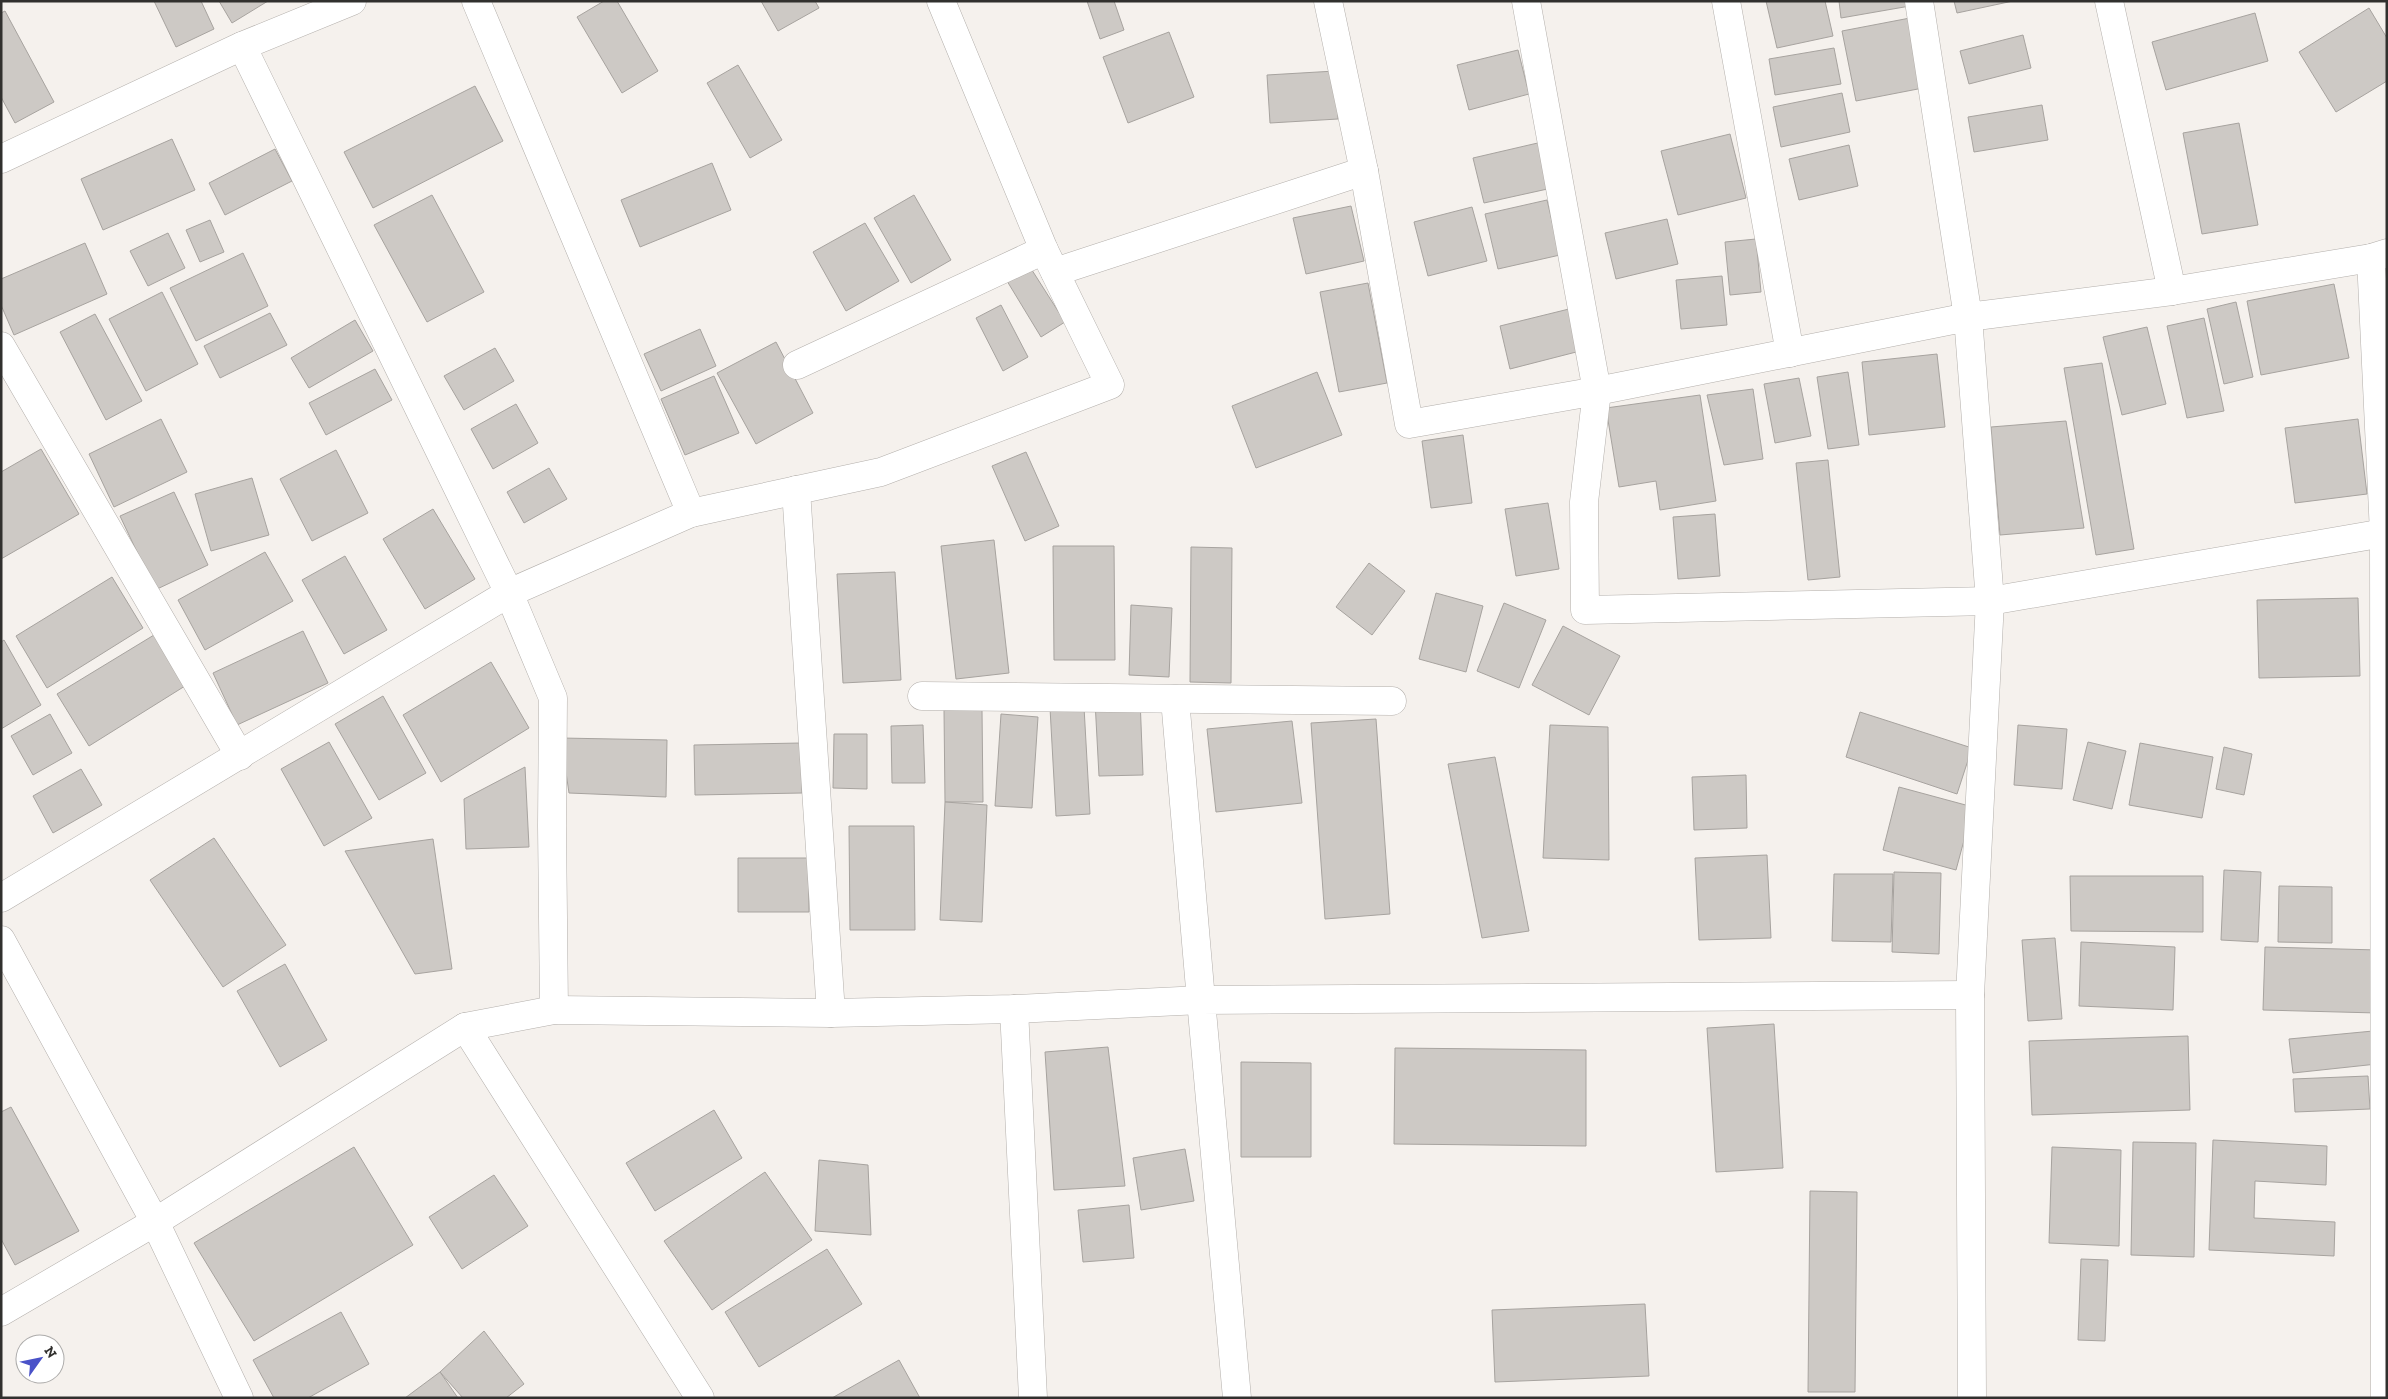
<svg xmlns="http://www.w3.org/2000/svg" width="2388" height="1399" font-family="'Zilla Slab',serif">
<style>
.building{fill:#cdc9c5;stroke:#a7a39f}
.lines{fill:none;stroke-linecap:round;stroke-linejoin:round}
.street-casing{stroke:#b3afab;stroke-width:29}
.street{stroke:#fff;stroke-width:28}
</style>
<rect width="100%" height="100%" fill="#f5f1ed"/>
<g class="building">
<polygon points="154,1 201,1 214,29 176,47"/>
<polygon points="219,1 268,1 232,23"/>
<polygon points="604,1 617,1 658,71 622,93 577,17"/>
<polygon points="761,1 815,1 819,8 778,31"/>
<polygon points="1087,1 1114,1 1124,30 1100,39"/>
<polygon points="1766,1 1825,1 1833,36 1777,48"/>
<polygon points="1839,1 1909,1 1910,6 1841,18"/>
<polygon points="1954,1 2013,1 1957,13"/>
<polygon points="2369,8 2387,38 2387,81 2336,112 2299,52"/>
<polygon points="5,11 54,102 15,123 1,97 1,13"/>
<polygon points="2255,13 2268,61 2166,90 2152,42"/>
<polygon points="1910,18 1923,88 1856,101 1842,31"/>
<polygon points="1169,32 1194,97 1128,123 1103,57"/>
<polygon points="2023,35 2031,68 1969,84 1960,51"/>
<polygon points="1834,48 1841,84 1775,95 1769,59"/>
<polygon points="1518,50 1529,94 1469,110 1457,65"/>
<polygon points="738,65 782,140 750,158 707,83"/>
<polygon points="1335,71 1338,119 1270,123 1267,75"/>
<polygon points="475,86 503,141 373,208 344,152"/>
<polygon points="1842,93 1850,132 1781,147 1773,107"/>
<polygon points="2042,105 2048,140 1974,152 1968,117"/>
<polygon points="2239,123 2258,225 2202,234 2183,133"/>
<polygon points="1730,134 1746,198 1678,215 1661,151"/>
<polygon points="172,139 195,190 103,230 81,179"/>
<polygon points="1542,142 1552,188 1484,203 1473,158"/>
<polygon points="1849,145 1858,186 1799,200 1789,159"/>
<polygon points="275,149 292,181 225,215 209,183"/>
<polygon points="712,163 731,210 640,247 621,200"/>
<polygon points="432,195 484,292 427,322 374,225"/>
<polygon points="914,195 951,260 911,283 874,218"/>
<polygon points="1547,200 1560,255 1498,269 1485,214"/>
<polygon points="1351,206 1364,261 1306,274 1293,218"/>
<polygon points="1472,207 1487,261 1428,276 1414,222"/>
<polygon points="1667,219 1678,264 1616,279 1605,233"/>
<polygon points="210,220 224,252 200,262 186,230"/>
<polygon points="865,223 899,281 846,311 813,252"/>
<polygon points="168,233 185,268 148,286 130,251"/>
<polygon points="1756,239 1761,292 1730,295 1725,242"/>
<polygon points="85,243 107,294 14,335 1,305 1,279"/>
<polygon points="243,253 268,306 196,341 170,288"/>
<polygon points="1030,267 1065,322 1041,337 1007,281"/>
<polygon points="1722,276 1727,325 1681,329 1676,280"/>
<polygon points="1368,283 1387,383 1339,392 1320,292"/>
<polygon points="2334,284 2349,358 2261,375 2247,301"/>
<polygon points="162,292 198,364 146,391 109,319"/>
<polygon points="2236,302 2253,377 2224,384 2207,309"/>
<polygon points="1001,305 1028,357 1003,371 976,318"/>
<polygon points="1573,308 1584,350 1510,369 1500,326"/>
<polygon points="270,313 287,345 220,378 204,346"/>
<polygon points="95,314 142,401 106,420 60,332"/>
<polygon points="2204,318 2224,411 2187,418 2167,326"/>
<polygon points="355,320 373,351 309,388 291,358"/>
<polygon points="2147,327 2166,404 2122,415 2103,337"/>
<polygon points="700,329 716,366 661,391 644,354"/>
<polygon points="776,342 813,413 756,444 717,373"/>
<polygon points="495,348 514,381 464,410 444,376"/>
<polygon points="1937,354 1945,427 1869,435 1862,362"/>
<polygon points="2102,363 2134,549 2096,555 2064,368"/>
<polygon points="375,369 392,400 326,435 309,403"/>
<polygon points="1317,372 1342,435 1256,468 1232,406"/>
<polygon points="1848,372 1859,445 1828,449 1817,377"/>
<polygon points="714,376 739,433 685,455 661,399"/>
<polygon points="1799,378 1811,436 1775,443 1764,384"/>
<polygon points="1753,389 1763,459 1724,465 1707,395"/>
<polygon points="1700,395 1716,501 1660,510 1656,481 1619,487 1606,408"/>
<polygon points="516,404 538,443 493,469 471,429"/>
<polygon points="161,419 187,472 114,507 89,454"/>
<polygon points="2358,419 2367,494 2295,503 2285,428"/>
<polygon points="2066,421 2084,528 2000,535 1991,427"/>
<polygon points="1463,435 1472,503 1431,508 1422,441"/>
<polygon points="41,449 79,514 1,559 1,472"/>
<polygon points="336,450 368,513 312,541 280,479"/>
<polygon points="1026,452 1059,526 1025,541 992,466"/>
<polygon points="1828,460 1840,577 1808,580 1796,463"/>
<polygon points="549,468 567,499 524,523 507,492"/>
<polygon points="252,478 269,535 211,551 195,494"/>
<polygon points="174,492 208,565 155,590 120,516"/>
<polygon points="1548,503 1559,569 1516,576 1505,509"/>
<polygon points="433,509 475,579 425,609 383,539"/>
<polygon points="1715,514 1720,576 1678,579 1673,517"/>
<polygon points="994,540 1009,673 956,679 941,546"/>
<polygon points="1053,546 1114,546 1115,660 1054,660"/>
<polygon points="1191,547 1232,548 1231,683 1190,682"/>
<polygon points="265,552 293,601 205,650 178,600"/>
<polygon points="345,556 387,630 344,654 302,580"/>
<polygon points="1369,563 1405,591 1372,635 1336,607"/>
<polygon points="895,572 901,680 843,683 837,574"/>
<polygon points="112,577 143,628 47,688 16,636"/>
<polygon points="1436,593 1483,606 1466,672 1419,659"/>
<polygon points="2358,598 2360,676 2259,678 2257,600"/>
<polygon points="1504,603 1546,620 1519,688 1477,671"/>
<polygon points="1131,605 1172,608 1169,677 1129,675"/>
<polygon points="1563,626 1620,656 1589,715 1532,685"/>
<polygon points="303,631 328,683 237,725 213,673"/>
<polygon points="154,635 185,686 89,746 57,694"/>
<polygon points="4,640 41,705 1,729 1,642"/>
<polygon points="491,662 529,728 441,782 403,715"/>
<polygon points="383,696 426,773 379,800 335,724"/>
<polygon points="1140,698 1143,775 1099,776 1095,701"/>
<polygon points="1084,707 1090,814 1056,816 1050,708"/>
<polygon points="944,710 982,710 983,802 945,802"/>
<polygon points="1860,712 1972,748 1957,794 1846,757"/>
<polygon points="50,714 72,753 33,775 11,736"/>
<polygon points="1001,714 1038,717 1032,808 995,806"/>
<polygon points="1376,719 1390,914 1325,919 1311,723"/>
<polygon points="1292,721 1302,803 1216,812 1207,729"/>
<polygon points="923,725 925,783 892,783 891,726"/>
<polygon points="1550,725 1608,727 1609,860 1543,858"/>
<polygon points="2018,725 2067,729 2062,789 2014,785"/>
<polygon points="834,734 867,734 867,789 833,788"/>
<polygon points="561,738 667,740 666,797 569,793"/>
<polygon points="329,742 372,818 324,846 281,769"/>
<polygon points="2088,742 2126,751 2112,809 2073,800"/>
<polygon points="801,743 802,793 695,795 694,745"/>
<polygon points="2140,743 2213,757 2202,818 2129,805"/>
<polygon points="2224,747 2252,754 2244,795 2216,789"/>
<polygon points="1495,757 1529,931 1482,938 1448,764"/>
<polygon points="525,767 529,847 466,849 464,799"/>
<polygon points="81,769 102,805 53,833 33,796"/>
<polygon points="1746,775 1747,828 1694,830 1692,777"/>
<polygon points="1899,787 1973,807 1956,870 1883,850"/>
<polygon points="945,802 987,805 982,922 940,920"/>
<polygon points="849,826 914,826 915,930 850,930"/>
<polygon points="214,838 286,945 223,987 150,880"/>
<polygon points="433,839 452,969 415,974 345,851"/>
<polygon points="1767,855 1771,938 1699,940 1695,858"/>
<polygon points="738,858 808,858 809,912 738,912"/>
<polygon points="2224,870 2261,872 2258,942 2221,940"/>
<polygon points="1894,872 1941,873 1939,954 1892,952"/>
<polygon points="1834,874 1893,874 1891,942 1832,941"/>
<polygon points="2070,876 2203,876 2203,932 2071,931"/>
<polygon points="2279,886 2332,887 2332,943 2278,942"/>
<polygon points="2055,938 2062,1019 2028,1021 2022,940"/>
<polygon points="2081,942 2175,947 2173,1010 2079,1006"/>
<polygon points="2265,947 2378,950 2377,1013 2263,1010"/>
<polygon points="285,964 327,1040 280,1067 237,991"/>
<polygon points="1774,1024 1783,1168 1716,1172 1707,1028"/>
<polygon points="2373,1031 2377,1064 2293,1073 2289,1039"/>
<polygon points="2188,1036 2190,1110 2032,1115 2029,1041"/>
<polygon points="1108,1047 1125,1186 1054,1190 1045,1052"/>
<polygon points="1395,1048 1586,1050 1586,1146 1394,1144"/>
<polygon points="1241,1062 1311,1063 1311,1157 1241,1157"/>
<polygon points="2368,1076 2370,1109 2295,1112 2293,1079"/>
<polygon points="11,1107 79,1231 15,1265 1,1239 1,1112"/>
<polygon points="714,1110 742,1158 655,1211 626,1163"/>
<polygon points="2213,1140 2327,1146 2326,1185 2255,1181 2254,1218 2335,1222 2334,1256 2209,1250"/>
<polygon points="2133,1142 2196,1143 2194,1257 2131,1255"/>
<polygon points="354,1147 413,1245 254,1341 194,1243"/>
<polygon points="2052,1147 2121,1150 2119,1246 2049,1243"/>
<polygon points="1185,1149 1194,1201 1141,1210 1133,1158"/>
<polygon points="819,1160 868,1165 871,1235 815,1231"/>
<polygon points="765,1172 812,1240 712,1310 664,1241"/>
<polygon points="494,1175 528,1226 462,1269 429,1217"/>
<polygon points="1810,1191 1857,1192 1855,1392 1808,1392"/>
<polygon points="1129,1205 1134,1258 1083,1262 1078,1210"/>
<polygon points="827,1249 862,1304 759,1367 725,1312"/>
<polygon points="2081,1259 2108,1260 2105,1341 2078,1340"/>
<polygon points="1645,1304 1649,1376 1495,1382 1492,1310"/>
<polygon points="341,1312 369,1364 308,1398 274,1398 253,1360"/>
<polygon points="484,1331 524,1384 506,1398 463,1398 440,1372"/>
<polygon points="899,1360 920,1398 832,1398"/>
<polygon points="440,1372 458,1398 405,1398"/>
</g>
<g class="lines">
<defs>
<g id="street">
<polyline points="476,1 691,513"/>
<polyline points="1328,1 1364,171 1409,424 1597,391 1968,317 1990,601 1970,995 1972,1398"/>
<polyline points="1526,1 1597,391 1584,502 1585,610 1990,601 2384,533"/>
<polyline points="1726,1 1790,353"/>
<polyline points="1919,1 1968,317 2172,291 2371,258 2387,253"/>
<polyline points="2109,1 2172,291"/>
<polyline points="242,46 509,593 691,513 881,472 1110,385 1044,250 941,1"/>
<polyline points="1,159 242,46 352,1"/>
<polyline points="2371,258 2384,533 2385,1398"/>
<polyline points="1055,272 1364,171"/>
<polyline points="1,346 240,756"/>
<polyline points="797,365 1044,250"/>
<polyline points="796,490 831,1013"/>
<polyline points="922,696 1392,701"/>
<polyline points="1,898 509,593 553,698 552,826 554,1010"/>
<polyline points="1,940 155,1222 1,1312"/>
<polyline points="1014,1009 1033,1398"/>
<polyline points="465,1027 700,1398"/>
<polyline points="239,1398 155,1222 465,1027 554,1010 831,1013 1014,1009 1201,1000 1175,699"/>
<polyline points="1237,1398 1201,1000 1970,995"/>
</g>
</defs>
<use href="#street" class="street-casing"/>
<use href="#street" class="street"/>
</g>
<rect width="2388" height="1399" fill="none" stroke="#31302e" stroke-width="5"/>
<g transform="translate(40 1359) rotate(57)"><circle r="24" fill="#ffffff" stroke="#adacab"/>
<path d="M0-4L9 19L0 12L-9 19Z" fill="#4a52c8"/>
<text y="-8" font-size="14" font-weight="bold" text-anchor="middle" fill="#31302e">N</text>
</g>
</svg>
